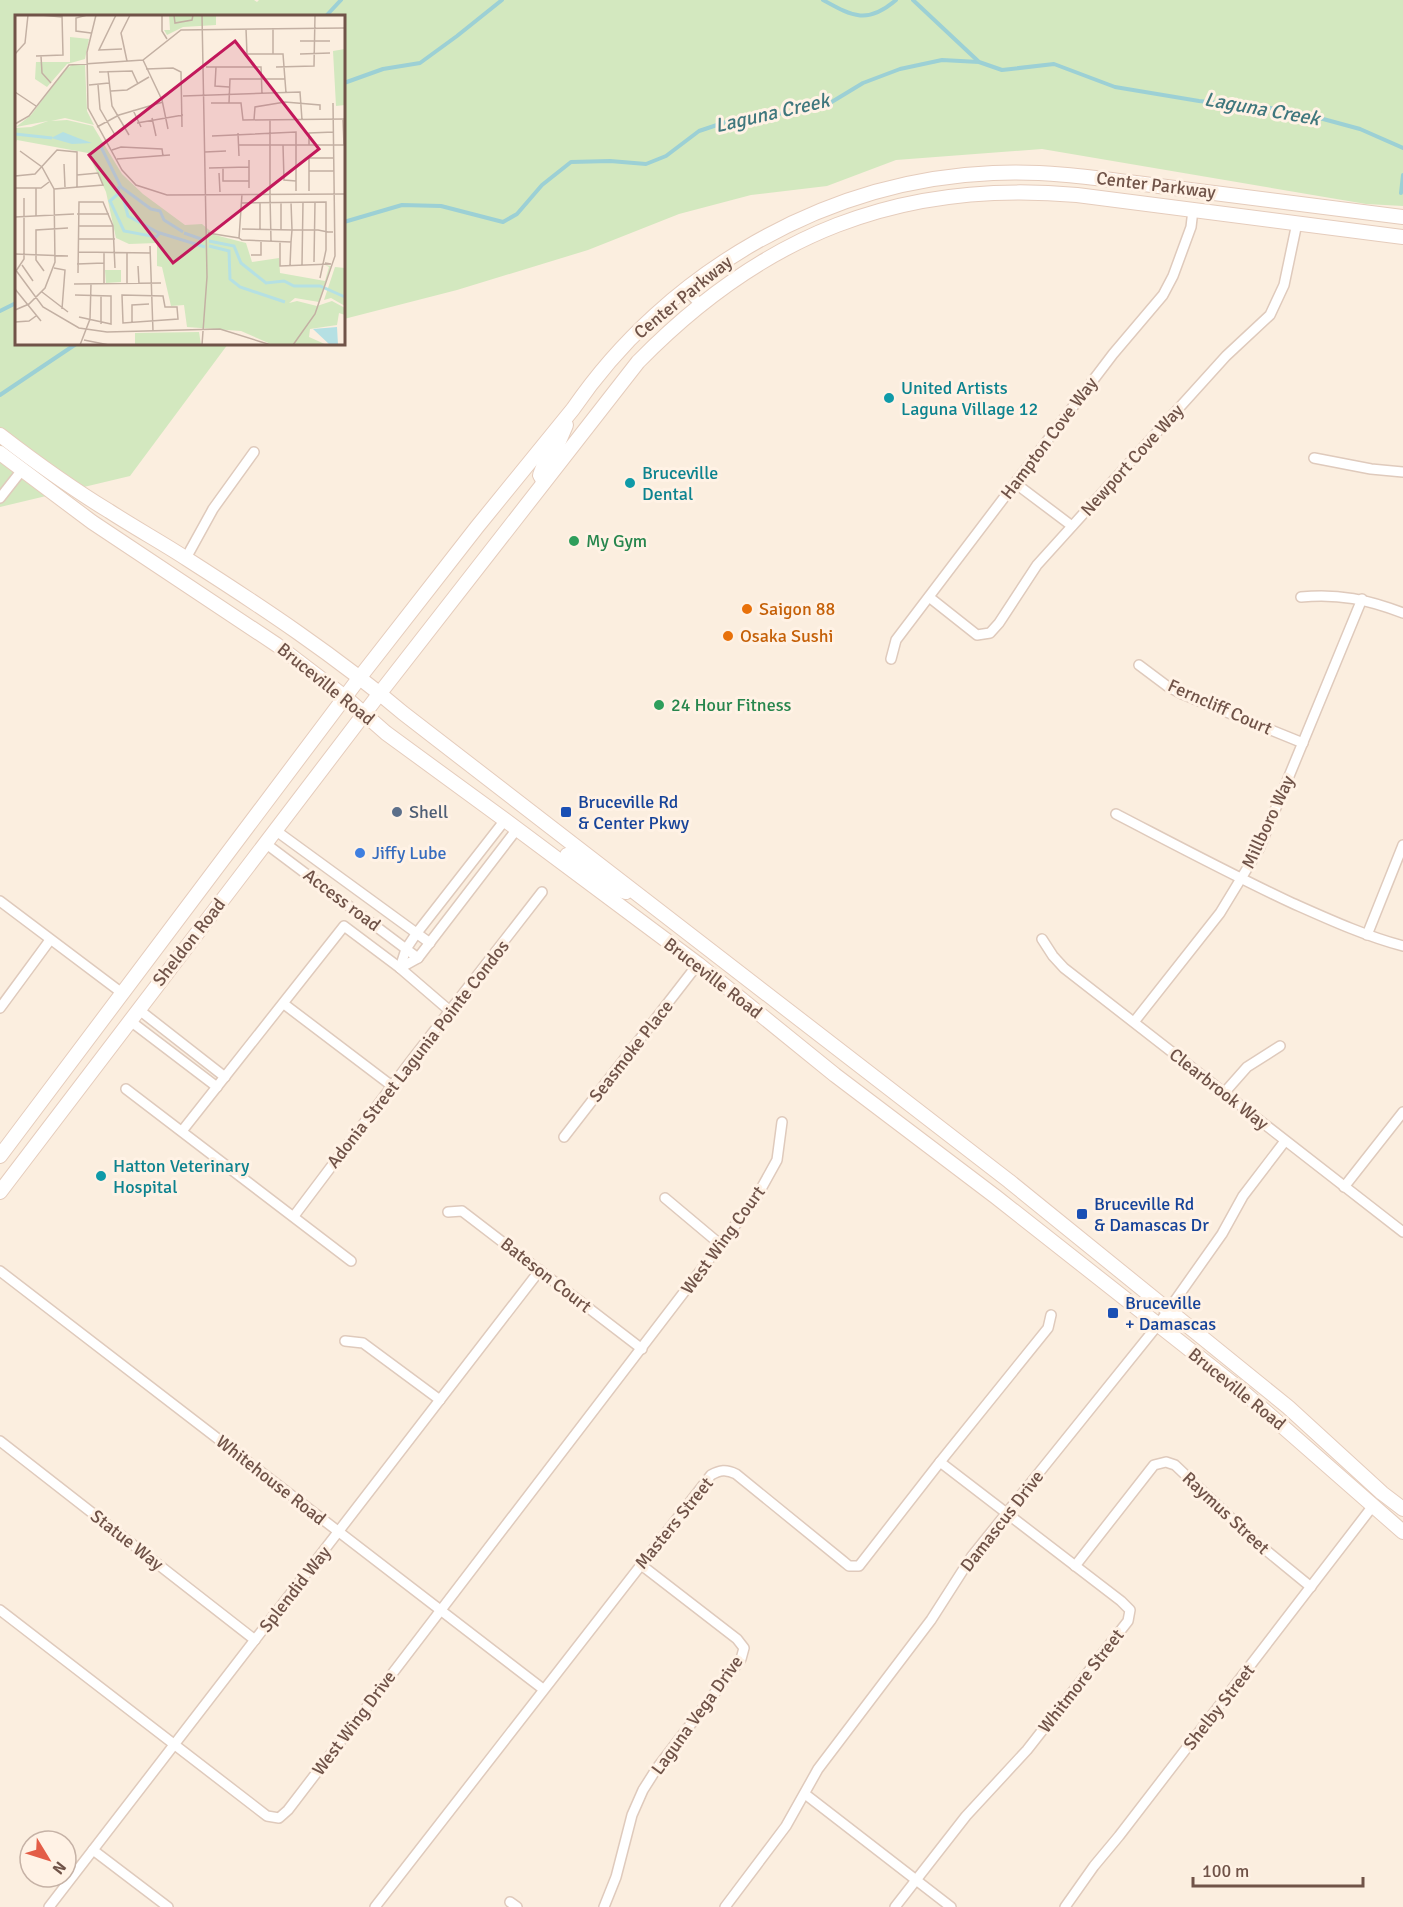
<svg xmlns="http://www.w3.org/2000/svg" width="1403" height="1907" font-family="Signika,sans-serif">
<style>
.green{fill:#d3e8bf}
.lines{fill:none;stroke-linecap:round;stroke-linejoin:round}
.stream{stroke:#9cd0d5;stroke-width:4}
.minor-casing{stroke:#dfcabc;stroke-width:12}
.secondary-casing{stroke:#e5ccbc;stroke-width:16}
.minor{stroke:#fff;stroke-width:9}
.secondary{stroke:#fff;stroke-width:14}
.culture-dot{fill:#0f9aa8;stroke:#fff2e5;stroke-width:2}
.leisure-dot{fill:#2e9e5b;stroke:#fff2e5;stroke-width:2}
.food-dot{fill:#e8710a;stroke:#fff2e5;stroke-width:2}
.service-dot{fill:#5c6f8a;stroke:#fff2e5;stroke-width:2}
.transit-dot{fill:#1a4fb4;stroke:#fff2e5;stroke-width:2}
.shop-dot{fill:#3f7fe0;stroke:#fff2e5;stroke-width:2}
.labels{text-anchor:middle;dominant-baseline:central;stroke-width:6;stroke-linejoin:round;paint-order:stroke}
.street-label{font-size:18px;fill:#705348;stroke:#fff2e5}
.culture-label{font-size:18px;fill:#0d838f;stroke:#fff2e5;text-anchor:start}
.leisure-label{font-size:18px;fill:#27864d;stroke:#fff2e5;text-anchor:start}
.food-label{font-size:18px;fill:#c56008;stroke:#fff2e5;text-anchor:start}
.transit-label{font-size:18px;fill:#164399;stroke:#fff2e5;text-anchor:start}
.service-label{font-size:18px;fill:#4e5e75;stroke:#fff2e5;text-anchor:start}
.shop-label{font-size:18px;fill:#366cbe;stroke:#fff2e5;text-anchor:start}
.water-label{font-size:20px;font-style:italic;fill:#3f777d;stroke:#fff2e5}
.inset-river{fill:none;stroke:#b5e0e3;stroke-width:3}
.inset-road{fill:none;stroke:#c3b0a3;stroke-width:1.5}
.view{fill:#c2185b;fill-opacity:0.15;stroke:#c2185b;stroke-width:3}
.inset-edge{fill:none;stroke:#705348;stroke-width:3}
</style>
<rect width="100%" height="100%" fill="#fbeedf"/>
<polygon class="green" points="0,0 254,0 257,2 259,0 1403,0 1403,206 1366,204 1042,149 896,160 827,186 751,195 679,214 588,250 457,290 344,319 344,16 16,16 16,344 228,344 130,476 0,507"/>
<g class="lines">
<g class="stream">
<path d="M823,0C852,16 867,25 896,0"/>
<polyline points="913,0 978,61"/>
<polyline points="326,16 341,0"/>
<polyline points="344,83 383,69 420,63 457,36 502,0"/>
<polyline points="1401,193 1403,175"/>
<polyline points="344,222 402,205 441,206 503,222 517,214 542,185 571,162 610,161 646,164 666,156 699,131 741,117 797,112 830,103 863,83 900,69 942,60 979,62 1002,70 1054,64 1115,87 1199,101 1290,110 1360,129 1403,148"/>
<polyline points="0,311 16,303"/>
<polyline points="0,395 76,344"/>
</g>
<defs>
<g id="minor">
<polyline points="686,290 700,304"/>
<polyline points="1314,458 1371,469 1403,472"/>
<polyline points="1015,483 1072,526"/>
<polyline points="0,498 22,470"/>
<polyline points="186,558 213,509 254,452"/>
<polyline points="929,597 977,635 990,633 999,623 1037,565 1226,356 1270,315 1284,285 1297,223"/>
<path d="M1301,597C1338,593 1369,600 1403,613"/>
<polyline points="891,659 896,640 1113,354 1163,295 1173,276 1191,227 1193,210"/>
<polyline points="1139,665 1167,686 1182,694 1303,743"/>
<path d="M1116,814C1174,844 1232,875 1292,903C1328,919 1365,936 1403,946"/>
<polyline points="275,830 430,943"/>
<polyline points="265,843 418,958"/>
<polyline points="0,901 122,993"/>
<polyline points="1367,935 1403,845"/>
<polyline points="1042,939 1053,956 1064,968 1403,1232"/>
<polyline points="400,968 418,958 517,829"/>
<polyline points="400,968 406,949 416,934 505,820"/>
<polyline points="284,1004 392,1086"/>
<polyline points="0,1008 50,940"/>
<polyline points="138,1009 225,1077"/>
<polyline points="129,1020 217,1087"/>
<polyline points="1134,1022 1220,913 1259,849 1362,599"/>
<polyline points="126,1089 351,1261"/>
<polyline points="1224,1093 1247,1067 1280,1046"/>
<polyline points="182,1131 344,926 400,968 450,1011"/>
<polyline points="564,1137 698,964"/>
<polyline points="1344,1187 1403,1112"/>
<polyline points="665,1198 721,1245"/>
<polyline points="448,1212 462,1211 642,1349"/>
<polyline points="294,1216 410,1062 542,892"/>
<polyline points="0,1271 543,1689"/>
<polyline points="345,1341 363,1343 440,1400"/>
<polyline points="0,1441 255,1640"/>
<polyline points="1075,1566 1154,1465 1166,1462 1175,1465 1256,1542 1311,1587"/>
<polyline points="0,1610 267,1816 279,1818 288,1810 756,1198 777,1160 782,1122"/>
<polyline points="805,1794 951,1907"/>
<polyline points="93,1850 168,1907"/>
<polyline points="510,1902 517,1907"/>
<polyline points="49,1907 540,1270"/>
<path d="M375,1907L711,1475C720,1470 726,1469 736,1474L843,1561L849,1566H859L940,1462L1048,1328L1051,1315"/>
<polyline points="604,1907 616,1877 632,1815 643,1790 657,1768 741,1659 744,1648 737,1639 640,1564"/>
<polyline points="725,1907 786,1826 818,1769 931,1620 972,1556 1157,1326 1222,1234 1243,1196 1285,1141"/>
<polyline points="895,1907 966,1816 1027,1750 1128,1621 1130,1610 1121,1601 940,1462"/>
<polyline points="1065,1907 1094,1866 1119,1836 1372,1507"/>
</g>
<g id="secondary">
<path d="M0,435C35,462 71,488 109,511C135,528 161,542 187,559C262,607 336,656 403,713L1009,1181L1288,1407L1382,1493L1403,1509"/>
<polyline points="0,453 92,522 277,645 345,697 386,733 505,820 698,964 835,1075 996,1197 1241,1390 1403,1532"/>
<polyline points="544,482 540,475 545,462 557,446 566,425"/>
<polyline points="567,855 616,889 626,892"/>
<path d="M0,1156L360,677L477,527L573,409C667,272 826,180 993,173C1052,170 1109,180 1167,187C1245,197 1324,207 1403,217"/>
<path d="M0,1192L380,693L638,362C762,235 899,179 1077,195L1403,237"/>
</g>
</defs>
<use href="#minor" class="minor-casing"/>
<use href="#secondary" class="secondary-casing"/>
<use href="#minor" class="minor"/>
<use href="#secondary" class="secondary"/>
</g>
<g class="culture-dot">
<circle cx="889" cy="398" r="6"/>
<circle cx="630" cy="483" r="6"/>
<circle cx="101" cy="1176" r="6"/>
</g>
<g class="leisure-dot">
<circle cx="574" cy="541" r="6"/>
<circle cx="659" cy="705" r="6"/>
</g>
<g class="food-dot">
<circle cx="747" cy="609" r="6"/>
<circle cx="728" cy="636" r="6"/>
</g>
<circle class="service-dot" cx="397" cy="812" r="6"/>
<g class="transit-dot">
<rect x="560" y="806" width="12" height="12" rx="3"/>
<rect x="1076" y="1208" width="12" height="12" rx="3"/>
<rect x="1107" y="1307" width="12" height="12" rx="3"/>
</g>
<circle class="shop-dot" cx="360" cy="853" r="6"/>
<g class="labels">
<g class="street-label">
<text transform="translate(1156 185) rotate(7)">Center Parkway</text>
<text transform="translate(683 297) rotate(-39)">Center Parkway</text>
<text transform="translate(1049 438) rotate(-53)">Hampton Cove Way</text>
<text transform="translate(1132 460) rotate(-48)">Newport Cove Way</text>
<text transform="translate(326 684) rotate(39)">Bruceville Road</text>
<text transform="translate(1220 707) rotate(24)">Ferncliff Court</text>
<text transform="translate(1268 822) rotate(-65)">Millboro Way</text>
<text transform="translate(342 900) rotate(37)">Access road</text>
<text transform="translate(189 942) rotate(-52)">Sheldon Road</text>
<text transform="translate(713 978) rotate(38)">Bruceville Road</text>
<text transform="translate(631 1051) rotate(-52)">Seasmoke Place</text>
<text transform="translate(418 1054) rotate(-52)">Adonia Street Lagunia Pointe Condos</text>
<text transform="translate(1219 1089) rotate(38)">Clearbrook Way</text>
<text transform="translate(723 1240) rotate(-54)">West Wing Court</text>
<text transform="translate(546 1275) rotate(38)">Bateson Court</text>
<text transform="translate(1237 1389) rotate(39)">Bruceville Road</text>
<text transform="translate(271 1480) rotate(38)">Whitehouse Road</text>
<text transform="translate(1226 1513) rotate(43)">Raymus Street</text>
<text transform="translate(1002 1521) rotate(-52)">Damascus Drive</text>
<text transform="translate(674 1523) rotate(-51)">Masters Street</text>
<text transform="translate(127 1540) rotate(38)">Statue Way</text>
<text transform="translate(295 1589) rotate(-52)">Splendid Way</text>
<text transform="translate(1081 1681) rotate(-52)">Whitmore Street</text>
<text transform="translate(1219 1707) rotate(-52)">Shelby Street</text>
<text transform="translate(697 1715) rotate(-54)">Laguna Vega Drive</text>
<text transform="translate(354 1723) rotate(-53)">West Wing Drive</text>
</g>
<g class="culture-label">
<text x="901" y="388">United Artists<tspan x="901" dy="21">Laguna Village 12</tspan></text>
<text x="642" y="473">Bruceville<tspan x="642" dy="21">Dental</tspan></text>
<text x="113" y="1166">Hatton Veterinary<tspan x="113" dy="21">Hospital</tspan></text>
</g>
<g class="leisure-label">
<text x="586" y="541">My Gym</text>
<text x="671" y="705">24 Hour Fitness</text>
</g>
<g class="food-label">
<text x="759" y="609">Saigon 88</text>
<text x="740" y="636">Osaka Sushi</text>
</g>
<g class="transit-label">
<text x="578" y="802">Bruceville Rd<tspan x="578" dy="21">&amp; Center Pkwy</tspan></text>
<text x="1094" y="1204">Bruceville Rd<tspan x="1094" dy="21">&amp; Damascas Dr</tspan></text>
<text x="1125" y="1303">Bruceville<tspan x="1125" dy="21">+ Damascas</tspan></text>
</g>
<g class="service-label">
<text x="409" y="812">Shell</text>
</g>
<g class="shop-label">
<text x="372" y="853">Jiffy Lube</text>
</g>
<g class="water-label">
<text transform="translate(1262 109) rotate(10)">Laguna Creek</text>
<text transform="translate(772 113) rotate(-13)">Laguna Creek</text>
</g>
</g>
<g transform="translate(15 15)">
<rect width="330" height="330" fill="#fbeedf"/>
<path d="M154,0H206V1H201V10L168,12L152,20L149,15H155ZM55,22L74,24L70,44L52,49L32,72L20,64L21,47H55ZM330,34V90L321,91L318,36ZM57,50H70L72,96L79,110L50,103L36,106L52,105L78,111L107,159L128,179L170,210L187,209L200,220L231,228L237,247L264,243L265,258L310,266L314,252L310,250L316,251L304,287L280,283L274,288L282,286L302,291L317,286L330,293V300L324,298L322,310L295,314L294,322L312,330H258L226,316L172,312L169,290L156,291L147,252L142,251V228L114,229L101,223L91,177L73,138L2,125L0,129V113L16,112L33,106L1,112L16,100L51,54ZM320,252L330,253V291L316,283L309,285ZM90,255H106V267L91,268ZM184,317L186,330H120V318Z" fill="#d3e8bf"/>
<path d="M48,117L63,123L77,128L57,129L36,123ZM322,312L323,330H315L298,314Z" fill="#b5e0e3"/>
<path class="inset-river" d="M0,119L37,123M85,130L106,172L136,194L145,196L149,205L168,217M104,171L103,179L108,182L113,201L144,218M103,179L95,186L109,216L141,222L145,218L190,232M169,218L189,225M194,226L219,231L226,248L251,268L269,266L279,271H305L330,282M194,231L214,236L215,264L225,272L270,287"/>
<path class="inset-road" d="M26,0L47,2M72,0L61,3V16L76,18M81,0L72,37L73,93L107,155L121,170L152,180L330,179M101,0L84,35L107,34M147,0V16L152,24M159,0L160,8L177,5L178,0M187,0L192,262L187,330M258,13V39M231,14L232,39H268L271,78M285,26H315M0,39L10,28L13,0M285,39L315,38M21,41L48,40L47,0M26,41L27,58L36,68M128,45L147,85L153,114M112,46L106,18L115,0M191,52H246L247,79M201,52L200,71L214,72M261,52L299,51L300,0M131,54L158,53L166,57L167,112M93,56L97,91L114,120M84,57L117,56L123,69M74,70L94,68M83,70L85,94L100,120M96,76L112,75L134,62M0,77L21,91M168,81L285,77L287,105M196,88H226L228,105L330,104M214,88L215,64H270M118,95L126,112M137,103L141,121M239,105L240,92L270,87L305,90V95M255,105V181M328,105L329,130M122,108L168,100M0,109L14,101L54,50L128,45L166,15L330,13M82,112L104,100L148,87M223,118L224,141M197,121L281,117V176M223,130H330M268,130L269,165L281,166M294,130V118L319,117M97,135L106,132L147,134L148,141M190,137L211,136M102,144L155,140M234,145V173M49,149L50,172M194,153L234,152M208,153V166H234M294,156H319M204,158L205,177M0,161L20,159L42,135L62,137V173M0,173H26L34,167M39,174L88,170L83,158L62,160M294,176V143H319M227,179L224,223L227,225L276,227L277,215H303L313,217H318H312M255,186V181L256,226M245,187V215M266,187V215M227,188L311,187V235L305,263M62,199H94M0,202L59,199M21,202V173M63,211H98M227,214L277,215L276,187M193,218L224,223M330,223V243M63,224H100M265,226V251L316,249L310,248M135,231L138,316M63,237L136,238M89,238V268M0,239L53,241M236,240H246V227M299,247L300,187M62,249L89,248M7,250L18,266M287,250L288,187M123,251L124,269M275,251L276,227M39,253L50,255L47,294M0,254L28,292L64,313L92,317L205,314L256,330M1,256L9,244V183M29,256L21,245V215L53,213M63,258L64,187H88L98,211L100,253M59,269L146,268M112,269V238M0,274L26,306M27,277L53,297M60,280L96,281V309L64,302M107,280L148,281L150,292H162L163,304L108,308ZM0,295L14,289L30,273L40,247L39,174L27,152L5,136M0,307L14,306L21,301M117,307V290L134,289M86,309V280M69,325L94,330M65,330L75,304L76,269M278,330L300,299L320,241L318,88"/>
<path class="view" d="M220,26L304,134L158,248L74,140Z"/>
<rect width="330" height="330" class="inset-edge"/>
</g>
<g transform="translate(48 1859) rotate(128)"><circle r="28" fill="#fff2e5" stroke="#c6b2a6" stroke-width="1.5"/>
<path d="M0-4.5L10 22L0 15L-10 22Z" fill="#e35d47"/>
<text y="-9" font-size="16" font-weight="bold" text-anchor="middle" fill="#705348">N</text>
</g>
<path d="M1193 1877v9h170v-9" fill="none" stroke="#705348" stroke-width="3"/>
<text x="1202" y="1877" font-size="18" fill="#705348" stroke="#fff2e5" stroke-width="4.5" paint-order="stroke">100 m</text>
</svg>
